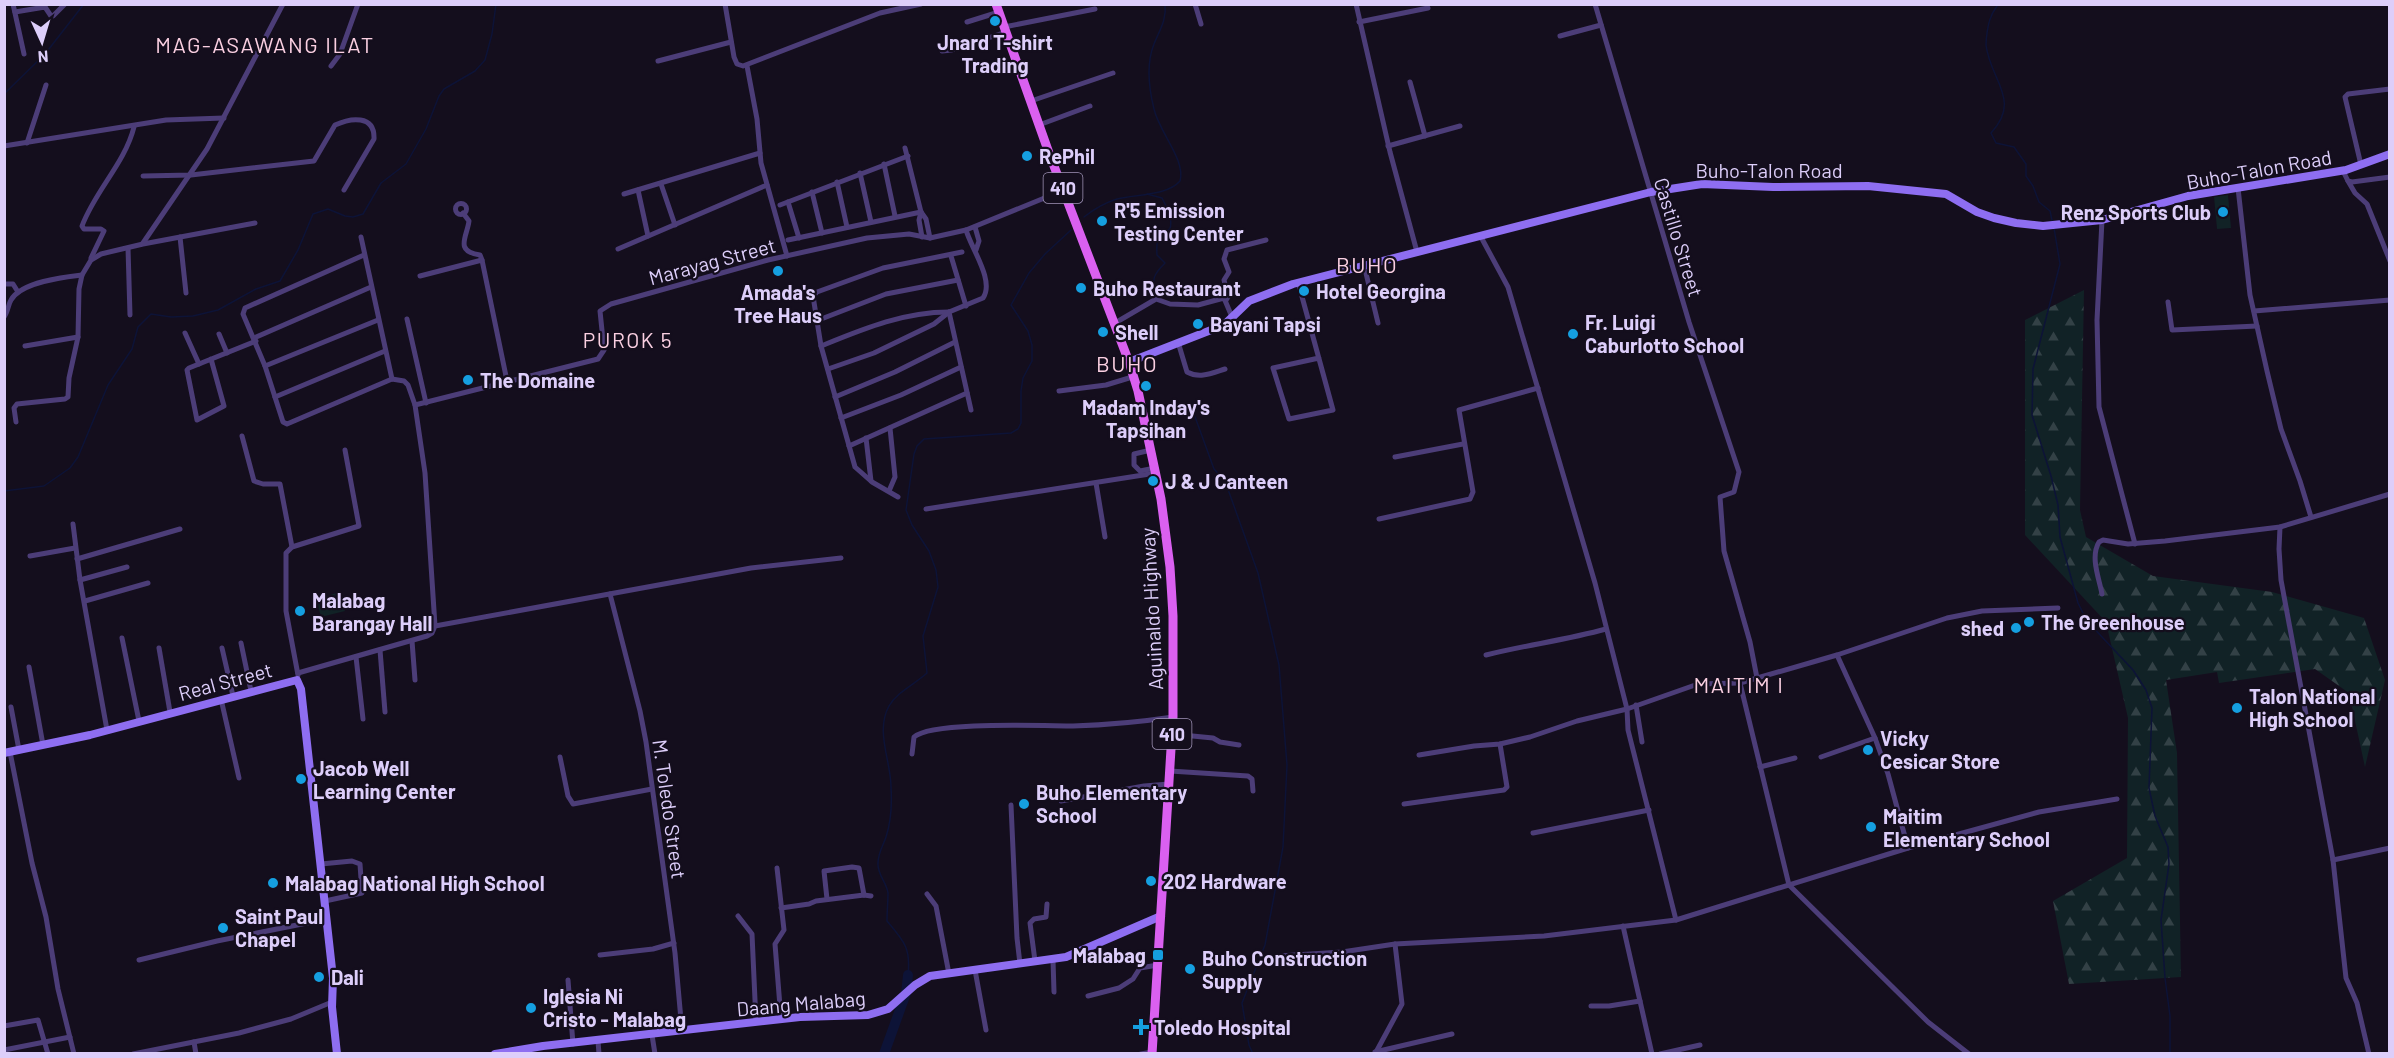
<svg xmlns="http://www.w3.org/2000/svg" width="2394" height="1058" font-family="Barlow,sans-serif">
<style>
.forest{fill:url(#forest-firs)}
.green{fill:#112226}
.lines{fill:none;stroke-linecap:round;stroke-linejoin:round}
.stream{stroke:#0d1337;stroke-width:1.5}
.river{stroke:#0d1337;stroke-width:10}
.street{stroke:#4c3d78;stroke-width:5}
.secondary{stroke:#8e6ef1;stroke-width:8}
.primary{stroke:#da60f0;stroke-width:9}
.poi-dot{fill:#159fe0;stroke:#140e1d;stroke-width:2}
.labels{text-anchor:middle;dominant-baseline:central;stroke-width:4.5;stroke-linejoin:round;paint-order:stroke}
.shield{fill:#140e1d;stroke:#a194b8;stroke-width:1.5}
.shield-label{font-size:18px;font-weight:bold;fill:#ddcefa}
.poi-label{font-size:20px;font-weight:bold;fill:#ddcefa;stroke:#140e1d;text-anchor:start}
.street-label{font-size:20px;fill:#ddcefa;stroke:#140e1d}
.neighbourhood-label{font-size:21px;letter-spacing:1.5px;fill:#fbd0e2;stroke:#140e1d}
.quarter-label{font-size:22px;letter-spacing:1.5px;fill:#fbd0e2;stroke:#140e1d}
</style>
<defs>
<pattern id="forest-firs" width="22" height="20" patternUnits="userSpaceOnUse" patternTransform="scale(1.5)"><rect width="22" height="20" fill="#112226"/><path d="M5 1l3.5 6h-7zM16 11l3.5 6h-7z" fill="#334146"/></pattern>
</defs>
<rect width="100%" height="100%" fill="#140e1d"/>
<polygon class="forest" points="2084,290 2080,510 2086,537 2153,576 2272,592 2364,618 2385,680 2365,767 2349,693 2315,669 2219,683 2217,672 2166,680 2177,753 2181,977 2069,984 2053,901 2127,858 2128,718 2106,622 2025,535 2025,320"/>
<g class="green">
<polygon points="2228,195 2231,228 2217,229 2214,197"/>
<polygon points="340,592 345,611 321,617 316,599"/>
</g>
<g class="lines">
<g class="stream">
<path d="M1998,4C1996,9 1992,12 1991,17C1988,23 1986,38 1986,45C1990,80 2022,100 1991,133L1996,143L2014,147L2026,164V176L2033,186L2039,202L2050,211L2052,220"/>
<polyline points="4,94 45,54 84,4"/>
<path d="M1147,194L1162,198C1167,208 1173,217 1170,229C1157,236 1156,241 1157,255L1165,263C1154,274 1150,280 1158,294"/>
<path d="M1084,217C1094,209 1104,203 1117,199C1136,194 1167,196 1180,181C1186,160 1159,132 1154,109C1149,89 1146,64 1154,44C1159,31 1167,20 1165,4"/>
<polyline points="2054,228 2060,264 2033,369 2032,415 2051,476 2058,505 2060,537 2078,603 2087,621 2133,670 2146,690 2152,708 2149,788 2155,816 2168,847 2169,864 2161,920 2165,978 2170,1016 2170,1054"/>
<polyline points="1190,403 1214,469 1225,481 1258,573 1279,665 1287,765 1283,847 1265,945 1242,1003 1249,1045 1253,1054"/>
<polyline points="4,491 44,486 70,468 78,457 108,385 132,349 138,327 151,314 171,317 193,316 218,310 256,289 280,281 298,250 313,214 328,209 345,216 353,217 363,214 381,183 406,164 426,129 439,96 444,89 475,71 485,60 492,34 496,4"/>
<path d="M908,975C911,948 904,941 887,921C887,911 888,902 888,893C887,883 877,874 878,863C878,853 883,846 886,837C891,822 892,803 891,787C891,761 875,731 889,706C897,692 915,684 927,673L923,636L938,587L936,570L929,551L912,525L906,510L914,454L917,446L924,439L1011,433L1018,429L1021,423V391L1023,378L1032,361V345L1028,331L1011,305L1029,273L1045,254L1071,230"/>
</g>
<polyline class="river" points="884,1054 906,993 908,975"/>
<g class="street">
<polyline points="13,4 24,54"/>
<polyline points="725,4 734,57 737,64 743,66 880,13 921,4"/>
<polyline points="1195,4 1201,24"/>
<polyline points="1356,4 1390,152 1417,252"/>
<polyline points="1595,4 1689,322 1739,472 1734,492 1720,497 1724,551 1750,642 1757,678"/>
<polyline points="15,12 45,7 51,16 53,16 65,4"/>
<polyline points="967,22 999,12"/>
<polyline points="1359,22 1428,8"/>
<polyline points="1004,27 1095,9"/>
<polyline points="1560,36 1601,25"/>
<polyline points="942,51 952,50 1006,32"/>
<polyline points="658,61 731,42"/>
<polyline points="331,66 340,54 358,4"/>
<polyline points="747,66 757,119 761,163 787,256"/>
<polyline points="1410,82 1425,136"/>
<polyline points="1031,101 1113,73"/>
<polyline points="1039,125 1090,106"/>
<polyline points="27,143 46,85"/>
<polyline points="4,146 166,120 224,118"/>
<polyline points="1388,146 1460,126"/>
<polyline points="905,148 921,212 926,219 930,238"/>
<polyline points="884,164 895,216"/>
<polyline points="2361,165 2345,97 2348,94 2390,89"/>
<polyline points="2343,171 2348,181 2352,182 2390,177"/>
<polyline points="860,173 871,222"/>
<path d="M143,176L191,175L314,161L335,125C350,118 375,114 374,139L344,190"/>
<polyline points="2348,181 2355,193 2367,204 2390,261"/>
<polyline points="837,182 847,227"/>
<polyline points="661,184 675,225"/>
<polyline points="2238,188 2250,295 2267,371 2281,429 2300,481 2311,517"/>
<polyline points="638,190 648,236"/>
<polyline points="812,192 822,233"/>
<polyline points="624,194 760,153"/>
<polyline points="788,202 799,238"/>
<circle cx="461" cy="209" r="5.5"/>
<polyline points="780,205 908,156"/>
<polyline points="921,212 919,220 922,237"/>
<path d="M463,213L469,221C467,237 454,251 480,255L482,260"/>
<polyline points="2102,220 2097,320 2099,407 2135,544"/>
<polyline points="975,227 979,241 976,250"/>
<polyline points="180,237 186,293"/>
<polyline points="361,237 392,379"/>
<polyline points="1481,237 1508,287 1595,583 1627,709 1628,730 1676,920"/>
<polyline points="788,240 921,212"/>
<polyline points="143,243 207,149 283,4"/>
<polyline points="128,248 130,315"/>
<polyline points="618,249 767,185"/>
<polyline points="364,255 245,308 243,314 265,366 283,422 287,424 392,379 404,381 408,385 415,405 425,473 435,626"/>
<polyline points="951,256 966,306"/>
<path d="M91,258L104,231L101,229H84L82,226C95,191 125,163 134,127"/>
<polyline points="1364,265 1378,323"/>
<polyline points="420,276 482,260 507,381"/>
<polyline points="1298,282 1333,410 1289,419 1273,368 1319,358"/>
<polyline points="4,284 13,284 18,292"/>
<polyline points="1226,300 1228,297 1224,280 1229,272 1224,259 1227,250 1266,240"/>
<polyline points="2168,302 2172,330 2257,326"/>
<polyline points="2254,311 2390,300"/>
<polyline points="949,312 971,410"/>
<path d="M4,317C8,312 8,305 11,300C21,282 64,277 82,275"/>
<polyline points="407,319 426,403"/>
<polyline points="816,321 886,294 958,280"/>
<polyline points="1115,323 1156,299 1170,304 1198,305 1224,298 1232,317"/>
<polyline points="185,333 199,364"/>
<polyline points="219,334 227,353"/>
<polyline points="254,338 371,287"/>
<path d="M1178,342L1187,372C1200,379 1212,373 1225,369"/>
<polyline points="25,346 78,337"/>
<path d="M821,346C863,329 903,312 949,312"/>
<polyline points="211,359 224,406 197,420 187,370 189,368 256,341"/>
<polyline points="265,366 378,320"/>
<path d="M828,369L874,353L934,324L949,312L983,298C995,281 971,248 966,230"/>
<polyline points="1059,391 1106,385 1129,378"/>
<polyline points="275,397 385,351"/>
<polyline points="835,397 895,372 955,342"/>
<polyline points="415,405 598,359 604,350 600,311 611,304 768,260 867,238 909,234 930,238 966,230 1064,190"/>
<polyline points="841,418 901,395 961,367"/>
<polyline points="16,422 14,408 17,404 65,399 68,397 69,378 78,337 79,289 82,275 91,260 101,254 143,244 255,223"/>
<polyline points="242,436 254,481 263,484 280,484 292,547"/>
<polyline points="866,438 871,481"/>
<polyline points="849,446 967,393"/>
<polyline points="1151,450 1134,454 1134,465 1140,471 1155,468"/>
<polyline points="1395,457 1463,444"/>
<polyline points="1096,483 1105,537"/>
<polyline points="889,491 895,477 890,428"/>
<polyline points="898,497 872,482 855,467 821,346 813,296 817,292 883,268 962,252"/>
<polyline points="926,509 1156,473"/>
<polyline points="1379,519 1470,499 1473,492 1459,410 1538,388"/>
<polyline points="73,524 80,580 107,730"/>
<polyline points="2280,527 2279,549 2281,580 2333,860 2346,978 2357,1003 2369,1054"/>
<polyline points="30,556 75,548"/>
<polyline points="77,559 180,529"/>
<polyline points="80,580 127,567"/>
<polyline points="610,594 640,711 646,742 675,953 682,1031"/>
<path d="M2102,594C2099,578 2090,557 2099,542L2103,540L2128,544L2165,541L2280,527L2390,494"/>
<polyline points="85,601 148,583"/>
<polyline points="122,638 139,721"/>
<polyline points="412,641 415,680"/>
<polyline points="241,643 251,691"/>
<polyline points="159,648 170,712"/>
<polyline points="222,648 233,696"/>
<polyline points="380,650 385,712"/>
<path d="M1486,655C1526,645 1566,640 1606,629"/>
<polyline points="1837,655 1875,738 1888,774 1908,848"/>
<polyline points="356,657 363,719"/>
<polyline points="29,667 43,745"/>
<polyline points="298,673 427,636 432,633 435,626 751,568 841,558"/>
<polyline points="298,675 286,611 286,553 292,547 359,526 345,450"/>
<polyline points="1740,683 1789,885 1928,1022 1969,1054"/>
<polyline points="221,699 239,778"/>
<polyline points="1636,705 1642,742"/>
<polyline points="11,707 19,750"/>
<polyline points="1172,734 1213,738 1220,742 1239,745"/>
<polyline points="10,752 32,863 46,917 58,989 74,1054"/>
<path d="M912,754L914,737C932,721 1044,726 1073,726C1106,725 1140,722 1173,717"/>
<polyline points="1419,755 1474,746 1500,744 1530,737 1577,721 1627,709 1698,684 1740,683 1837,655 1947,618 1982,611 2058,608"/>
<polyline points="560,757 568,796 573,804 652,789"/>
<polyline points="1821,757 1875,738"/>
<polyline points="1760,767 1795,758"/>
<polyline points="1170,771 1248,776 1252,779 1253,791"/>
<polyline points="311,776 336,769"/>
<polyline points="1061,801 1144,786 1169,784"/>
<polyline points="1404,804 1504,790 1507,787 1500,744"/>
<polyline points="1011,805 1017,938 1020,964"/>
<polyline points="1533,833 1649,810"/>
<polyline points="2333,860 2390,848"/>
<polyline points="321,864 352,861 360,864 362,893 325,901"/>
<polyline points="777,868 784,930 775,944 781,1019"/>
<polyline points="927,894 936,906 949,974"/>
<polyline points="827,899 824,871 852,867 859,868 864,895"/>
<polyline points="781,908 809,904 816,901 864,895 871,896"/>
<polyline points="738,916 752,934 756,1022"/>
<polyline points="1623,926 1652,1054"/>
<polyline points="600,955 653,949 674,943"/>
<polyline points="1279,956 1342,952 1395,944 1544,936 1676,920 1908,848 2039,812 2117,799"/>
<polyline points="139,960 217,941 327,919"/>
<polyline points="1053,960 1054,992"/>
<polyline points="1035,961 1030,923 1034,919 1046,917 1047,904"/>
<polyline points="975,970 986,1030"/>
<polyline points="568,980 573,1044"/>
<polyline points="1088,996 1119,988 1133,979 1140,968 1158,965"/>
<polyline points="1591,1006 1609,1006 1640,1001"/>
<polyline points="4,1026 38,1020 48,1054"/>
<polyline points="652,1035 655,1054"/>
<polyline points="598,1041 599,1054"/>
<polyline points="194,1042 196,1054"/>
<polyline points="4,1050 70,1037"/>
<polyline points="1375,1052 1452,1034"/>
<polyline points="133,1054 239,1033 291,1019 332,1002"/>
<polyline points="1141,1054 1152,1052"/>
<polyline points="1375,1054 1402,1004 1395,944"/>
<polyline points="1660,1054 1700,1045"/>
</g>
<g class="secondary">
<polyline points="1129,362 1224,325 1249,301 1293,284 1651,192 1702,184 1773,187 1868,186 1946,194 1977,212 1994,218 2016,223 2043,226 2102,220 2188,196 2346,170 2390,154"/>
<polyline points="4,753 90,735 297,680 301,689 333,978 332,1007 337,1054"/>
<polyline points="495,1054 543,1046 800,1017 868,1015 888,1009 915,985 930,976 1066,957 1161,916"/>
</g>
<polyline class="primary" points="996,4 1049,153 1129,362 1138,391 1161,499 1170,567 1173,616 1173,717 1152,1054"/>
</g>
<g class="poi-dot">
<circle cx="995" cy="21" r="6"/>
<circle cx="1027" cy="156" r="6"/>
<circle cx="2223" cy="212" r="6"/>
<circle cx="1102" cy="221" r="6"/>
<circle cx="778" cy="271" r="6"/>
<circle cx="1081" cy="288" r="6"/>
<circle cx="1304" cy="291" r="6"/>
<circle cx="1198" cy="324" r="6"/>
<circle cx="1103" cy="332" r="6"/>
<circle cx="1573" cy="334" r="6"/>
<circle cx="468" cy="380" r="6"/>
<circle cx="1146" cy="386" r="6"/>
<circle cx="1153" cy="481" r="6"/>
<circle cx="300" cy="611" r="6"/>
<circle cx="2029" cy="622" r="6"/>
<circle cx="2016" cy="628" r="6"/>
<circle cx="2237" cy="708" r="6"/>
<circle cx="1868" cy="750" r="6"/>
<circle cx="301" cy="779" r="6"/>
<circle cx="1024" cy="804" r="6"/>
<circle cx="1871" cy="827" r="6"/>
<circle cx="1151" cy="881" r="6"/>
<circle cx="273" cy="883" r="6"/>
<circle cx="223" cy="928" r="6"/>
<rect x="1152" y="949" width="12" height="12" rx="3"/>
<circle cx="1190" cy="969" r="6"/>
<circle cx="319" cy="977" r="6"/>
<circle cx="531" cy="1008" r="6"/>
<path d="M1138 1018h6v6h6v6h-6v6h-6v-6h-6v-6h6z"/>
</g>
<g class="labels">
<g class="shield">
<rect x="1043.5" y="173" width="39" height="30" rx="4.5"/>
<rect x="1152.5" y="719" width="39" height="30" rx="4.5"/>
</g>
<g class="shield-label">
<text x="1063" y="188">410</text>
<text x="1172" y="734">410</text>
</g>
<g class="poi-label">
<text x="995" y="42" text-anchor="middle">Jnard T-shirt<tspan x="995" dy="23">Trading</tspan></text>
<text x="1039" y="156">RePhil</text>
<text x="1114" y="210">R'5 Emission<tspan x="1114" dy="23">Testing Center</tspan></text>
<text x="2211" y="212" text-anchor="end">Renz Sports Club</text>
<text x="1093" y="288">Buho Restaurant</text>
<text x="1316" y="291">Hotel Georgina</text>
<text x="778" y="292" text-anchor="middle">Amada's<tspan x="778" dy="23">Tree Haus</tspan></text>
<text x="1585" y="322">Fr. Luigi<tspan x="1585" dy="23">Caburlotto School</tspan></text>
<text x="1210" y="324">Bayani Tapsi</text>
<text x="1115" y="332">Shell</text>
<text x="480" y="380">The Domaine</text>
<text x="1146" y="407" text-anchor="middle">Madam Inday's<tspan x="1146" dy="23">Tapsihan</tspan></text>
<text x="1165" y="481">J &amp; J Canteen</text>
<text x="312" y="600">Malabag<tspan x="312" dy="23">Barangay Hall</tspan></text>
<text x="2041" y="622">The Greenhouse</text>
<text x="2004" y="628" text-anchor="end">shed</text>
<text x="2249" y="696">Talon National<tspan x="2249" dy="23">High School</tspan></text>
<text x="1880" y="738">Vicky<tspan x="1880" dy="23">Cesicar Store</tspan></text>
<text x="313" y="768">Jacob Well<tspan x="313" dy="23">Learning Center</tspan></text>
<text x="1036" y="792">Buho Elementary<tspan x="1036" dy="23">School</tspan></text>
<text x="1883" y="816">Maitim<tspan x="1883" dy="23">Elementary School</tspan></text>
<text x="1163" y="881">202 Hardware</text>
<text x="285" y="883">Malabag National High School</text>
<text x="235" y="916">Saint Paul<tspan x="235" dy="23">Chapel</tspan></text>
<text x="1146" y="955" text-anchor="end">Malabag</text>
<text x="1202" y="958">Buho Construction<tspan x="1202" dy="23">Supply</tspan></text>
<text x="331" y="977">Dali</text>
<text x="543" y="996">Iglesia Ni<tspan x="543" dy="23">Cristo - Malabag</tspan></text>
<text x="1154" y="1027">Toledo Hospital</text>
</g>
<g class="street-label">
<text transform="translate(2259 169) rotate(-10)">Buho-Talon Road</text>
<text x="1769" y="170">Buho-Talon Road</text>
<text transform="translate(1679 237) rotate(73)">Castillo Street</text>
<text transform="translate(712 261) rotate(-15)">Marayag Street</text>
<text transform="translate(1151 609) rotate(-93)">Aguinaldo Highway</text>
<text transform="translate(225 681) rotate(-15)">Real Street</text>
<text transform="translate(670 809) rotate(82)">M. Toledo Street</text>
<text transform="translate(801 1003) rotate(-5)">Daang Malabag</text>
</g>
<g class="neighbourhood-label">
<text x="628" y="339">PUROK 5</text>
</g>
<g class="quarter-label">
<text x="265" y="44">MAG-ASAWANG ILAT</text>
<text x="1367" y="264">BUHO</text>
<text x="1127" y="363">BUHO</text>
<text x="1739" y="684">MAITIM I</text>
</g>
</g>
<rect width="2394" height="1058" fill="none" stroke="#ddcefa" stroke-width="12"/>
<g transform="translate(42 42) rotate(176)" stroke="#140e1d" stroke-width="4.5" paint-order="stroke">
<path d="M0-4.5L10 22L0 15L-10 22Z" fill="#ddcefa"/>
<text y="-9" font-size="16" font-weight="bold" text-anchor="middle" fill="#ddcefa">N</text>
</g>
</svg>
